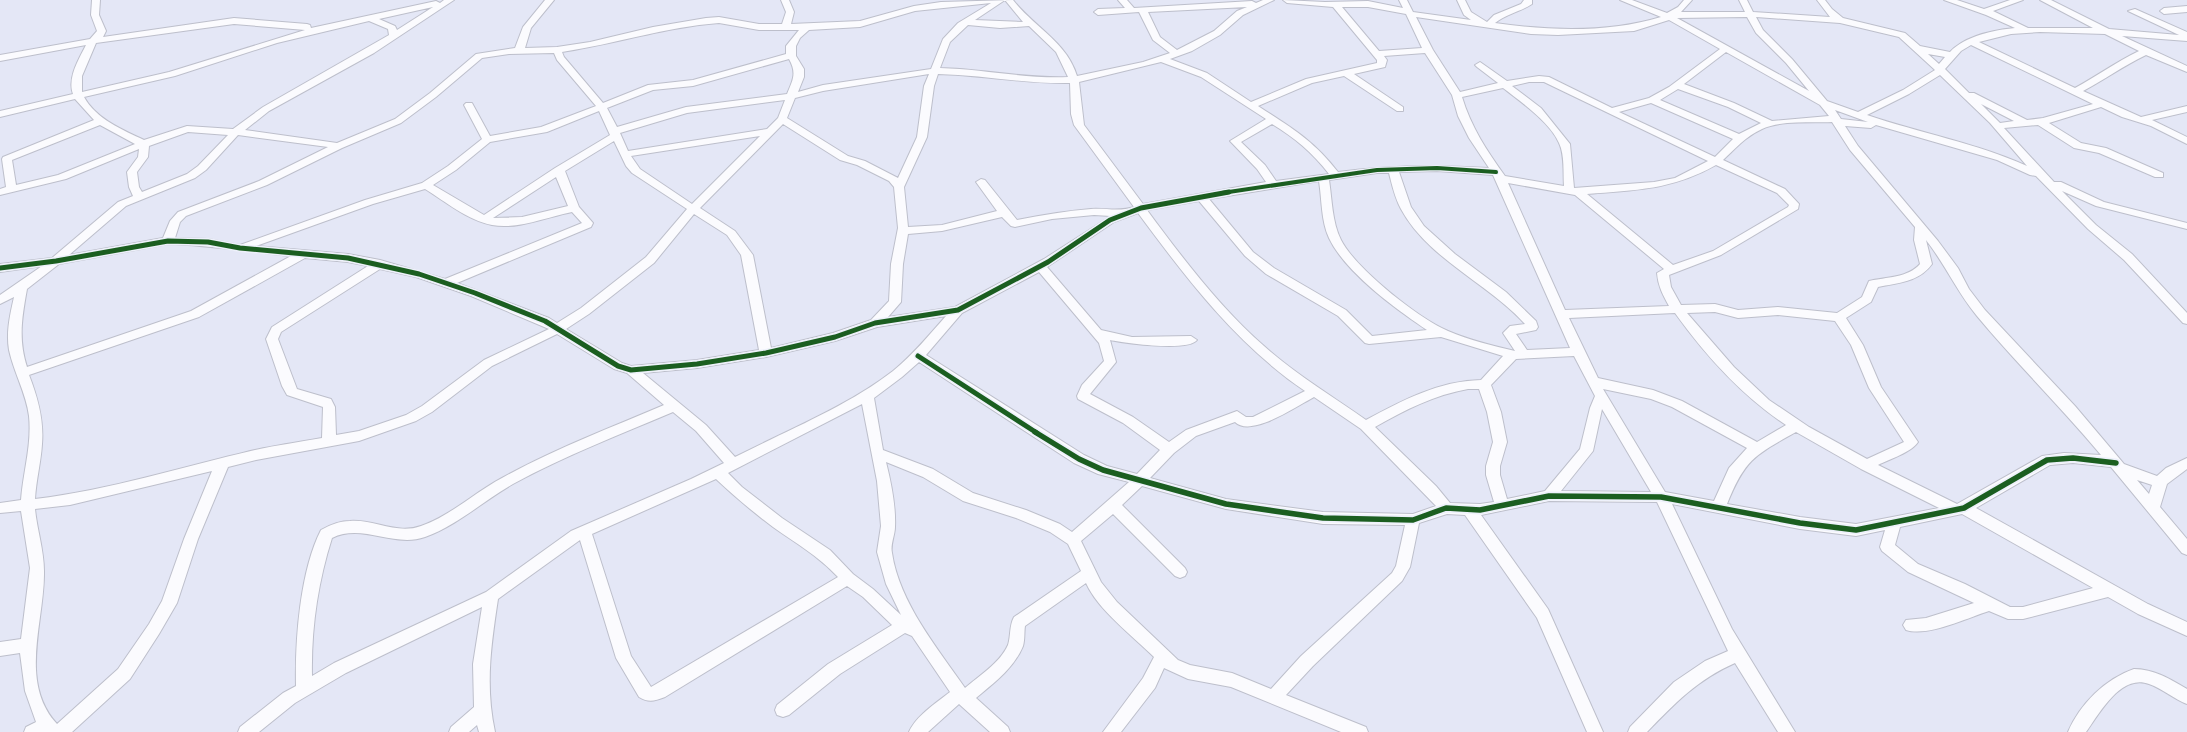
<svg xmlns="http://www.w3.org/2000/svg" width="2187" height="732" font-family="'Golos Text',sans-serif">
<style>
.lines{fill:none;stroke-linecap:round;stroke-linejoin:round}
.minor-casing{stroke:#bdbfcb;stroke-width:2}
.minor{fill:#fbfbfe;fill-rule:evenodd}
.cycleway-far2-casing{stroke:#eef1fb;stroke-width:6}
.cycleway-far1-casing{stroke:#eef1fb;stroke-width:8}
.cycleway-casing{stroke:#eef1fb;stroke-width:9}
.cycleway-far2{stroke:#1b5e20;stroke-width:4}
.cycleway-far1{stroke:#1b5e20;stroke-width:5}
.cycleway{stroke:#1b5e20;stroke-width:5.5}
</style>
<rect width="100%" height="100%" fill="#e4e7f6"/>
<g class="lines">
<defs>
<g id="minor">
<path d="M92,0H100L99,15L106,31L103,37L234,18L307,24L310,25L311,28L436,1L440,3L444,0H454L374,53L269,111L245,130L337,143L395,119L430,93L476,54L515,48L523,27L545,0H554L531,28L525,48L557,47L590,42L653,27L706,18L719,17L759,24H782L786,12L781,0H789L794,12L791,24L860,21L914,6L941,2L1013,0C1034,27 1067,42 1077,76L1143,62L1170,53L1153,40L1139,12L1098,15L1094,12L1098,9L1125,8L1118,0H1127L1134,8L1252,1L1256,3L1263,0H1274L1243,15L1220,35L1192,51L1170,59L1207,73L1251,102L1306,79L1377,63V60L1333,7L1287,3L1283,0L1325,2L1368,1L1403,8L1399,0H1407L1413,12L1471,20L1464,15L1457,0H1465L1471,12L1487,22L1494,15L1521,4L1524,0H1532V4C1520,12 1506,14 1495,23C1550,31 1608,33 1661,17L1620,0H1632L1667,13L1678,7L1684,0H1692L1681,12H1745L1739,0H1747L1753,12L1830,17L1817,0H1825L1832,9L1843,18L1905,33L1920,46L1950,52C1965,36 1994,30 2015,28L1986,15L1944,0H1957L1984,9L2010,0H2023L1993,11L2028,28H2093L2040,0H2051L2109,29L2179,35L2128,11L2135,9L2187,32V41L2122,36L2187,66V72L2146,55C2123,66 2104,80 2083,91L2141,117L2187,106V112L2152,120L2187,137V144L2151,126L2122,117L2101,107L2049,123L2081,143L2106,148L2163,173V177H2155L2099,153L2074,148L2038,125L2004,128L2054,182H2061L2104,202L2187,223V229L2096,206L2062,191L2096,225L2132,254L2187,313V324L2183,323L2124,260L2088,229L2036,176L2030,175L1997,160L1876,125L1871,128L1845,126L1858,146L1938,241L1958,268L1969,289L1985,310L2075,406L2124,464L2157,476L2166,468L2187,458V469L2167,484L2160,507L2187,539V555L2182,553L2111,467L2073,463L2050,465L1976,508L2148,604L2187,622V636L2138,614L2108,597L2023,619H2008L1989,611C1967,618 1928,637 1906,630L1903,625L1906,620L1926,618L1974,603L1908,572L1882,551L1880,547L1885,530L1856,536L1800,529L1672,504L1732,629L1795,732H1778L1735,663C1697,680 1676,702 1647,732H1628L1630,727L1674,682L1705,661L1728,651L1657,502L1549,501L1481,515L1548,609L1603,732H1587L1537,618L1465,515L1447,514L1419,523L1410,567L1402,581L1313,666L1286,695L1366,727L1368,732H1341L1231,687L1188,679L1164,668L1155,688L1121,732H1103L1143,678L1154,657C1133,636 1098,610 1086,583L1025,626C1024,632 1025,639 1023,646C1014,668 994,683 976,698L1008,727L1010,732H990L959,704L928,732H909C916,716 936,703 950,692L912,636L905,633L840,674L789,715L783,717L777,715L775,710L777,705L828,664L892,625L863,597L847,586L665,697C654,701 649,703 639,697L616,658L580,540L498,599C491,645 485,686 495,732H479L477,725L469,732H449L451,727L474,707L473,664L482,607L346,673L295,703L259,732H238L240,727L283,693L296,686C295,640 300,571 321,530C330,525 339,521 350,521C374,519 397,535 421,526C450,516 474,493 502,478C554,449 610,428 664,405L627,373L614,369L557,334L492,366L432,412L416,421L359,441L256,460L228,467L198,539L177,603L159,634L130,679L72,732H24L26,727L36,722L25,691L20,653L0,656V642L21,639L30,568L21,511L0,513V503L21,500C23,472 32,445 29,416C26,393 14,373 9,350C6,332 10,315 14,297L0,304V295L42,266L0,272V264L52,258L118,202L133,196L129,187L127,172L138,157L139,149L66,179L0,195V189L6,187L2,159L3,157L94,120L75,99L0,117V111L73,94C67,78 79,59 86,45L0,61V55L90,39L97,31L91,15ZM1005,0L1023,22L975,20ZM991,3L958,23L943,39L931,69L823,85L798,92L804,77V69L796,56V46L800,38L809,30L860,27L915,11ZM433,7L397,30L395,26L379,19ZM1247,7L1237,11L1214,31L1177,50L1160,37L1148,12ZM1342,7H1368L1406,14L1422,48L1379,51ZM1416,17L1531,34L1558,35L1634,31L1669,20L1720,49L1669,87L1649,98L1612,108L1549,77L1539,76L1507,81L1480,62L1475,65L1477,67L1498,83L1460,92L1433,50ZM1747,17L1756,33L1786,63L1809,91L1677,18ZM1756,17L1840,23L1899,37L1935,70L1903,90L1858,112L1827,101L1792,59L1763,30ZM369,21L388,29L389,35L263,107L233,129L187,126L144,140C123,130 96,119 84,97L175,76L277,43ZM719,23L759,30H799L786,46V54L693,80L648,85L603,103L564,57L562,52C615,44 666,27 719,23ZM234,24L305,30L169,72L82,92V76L96,43ZM968,25L1000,28L1029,26L1056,52L1068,77C1025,79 983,69 940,68L950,42ZM2040,32L2105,34L2139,51C2116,62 2097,76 2075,88L1979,42L2011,34ZM1971,45L2093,104L2043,118L2027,120L1974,93H1969L1945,69L1961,51ZM1726,52L1820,105L1829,116L1772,121L1734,103L1684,84ZM554,53L557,60L596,106L541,127L490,136L472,103H466L464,105L482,139L448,166L422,183L365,200L240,245L208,239L175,238L180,222L186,216L267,185L342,148L401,123L436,97L482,58L509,54ZM1425,53L1452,95L1458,116L1469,138L1489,168C1438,165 1389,165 1338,172C1313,140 1292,128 1258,106L1312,83L1344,76L1397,111H1403V107L1354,74L1385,67L1387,60L1384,56ZM1928,54L1945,57L1939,64ZM789,59C797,73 793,80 787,94L686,107L617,127L607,108L653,90L693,86ZM1161,62L1201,77L1266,119L1230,141L1257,169L1266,182L1143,204L1084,125L1079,82ZM929,74L924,86L917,137L898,178L865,161L848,156L787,118L795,98L823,91ZM938,74C982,75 1026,84 1070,83L1071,114L1074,125L1134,207C1120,212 1106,208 1091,209C1066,211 1042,215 1017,220L985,180L981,179L976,182L997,211L942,225L908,227L904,187L927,137L934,86ZM1940,75L1990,123L2027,166C1976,143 1920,133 1867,115L1909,94ZM1529,82H1544L1708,161L1675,178L1654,182L1574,188L1570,144L1541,108L1512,86ZM1503,88C1520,101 1551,123 1559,143C1565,155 1563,173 1564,186L1505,176C1487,151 1471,127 1462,97ZM1678,89L1728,107L1761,123L1739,134L1660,100ZM785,100L778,118L767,129L628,151L620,133L687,113ZM1651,103L1733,139L1715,157L1619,112ZM1981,104L2014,121L2000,123ZM1835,110L1868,122L1841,119ZM599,111L610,135L555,168L484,215L433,185L456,170L490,142L547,132ZM1832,122L1850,150L1915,227L1914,240L1920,264C1908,278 1886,277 1869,281L1862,297L1837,313L1778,307L1738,310L1715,304L1681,305L1671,287L1669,275L1721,255L1798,209L1799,204L1785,189L1723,160C1735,149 1746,136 1762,129C1782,120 1811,123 1832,122ZM783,124L840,160L857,165L889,181L894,187L898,228L891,264L889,301L871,320L833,333L771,348L753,255L735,231L700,208ZM1272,124C1295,138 1312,152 1329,174L1276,181L1265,165L1241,142ZM100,125L135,144L58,175L16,185L12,160ZM188,132L228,135L198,166L187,174L142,192L139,187L137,172L148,157L149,146ZM238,135L328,147L259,181L178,212L170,221L163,238L69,255L126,206L195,178L206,170ZM760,136L692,204L640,169L631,156ZM614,141L626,166L632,173L687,209L646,257L581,308L557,323L549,318L457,283L591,227L593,223L579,207L565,171ZM1716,165L1777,193L1789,205L1788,207L1713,251L1673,265L1587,194C1636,190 1672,190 1716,165ZM1437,171L1493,175L1570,348L1527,350L1516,334L1536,330L1538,327L1536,321L1506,292L1455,254L1424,226L1411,207L1399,172ZM1377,173H1389C1392,185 1395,198 1401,209C1428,259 1488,283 1525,324L1510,326L1503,333L1515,351C1493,346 1469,340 1448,331C1418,318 1356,269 1341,240C1332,222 1332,199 1329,180ZM556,177L568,206L522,217L493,218ZM1319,181C1322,200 1321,221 1329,238C1345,272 1397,310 1427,330L1372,336L1346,310L1274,268L1253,252L1209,199ZM1508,183L1575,195L1664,269L1657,273C1658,286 1663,295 1669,306L1565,310ZM425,189C446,202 467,220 492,225C517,230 547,217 572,212L582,223L445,279L380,260L348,254L256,246L373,204ZM1199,201L1245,256L1266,274L1338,316L1365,343L1369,344L1441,337L1503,356L1481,380C1439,381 1403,400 1366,420C1332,396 1295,374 1264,346C1222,310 1180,255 1147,210ZM1138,213C1186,278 1237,345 1305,391L1253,417H1246L1237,411L1186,430L1169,442L1133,417L1090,394L1116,362L1110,340C1125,343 1188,352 1197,340L1191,336L1132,337L1101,330L1047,267L1114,222ZM694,214L727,235L741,255L759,350L697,360L631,366L622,363L566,329L589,314L654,263ZM1094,215L1111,216L1044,259L955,307L888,317L901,302L903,264L908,234L942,231L1002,217L1011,226L1015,227L1052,219ZM1926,240C1945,264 1957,292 1977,316C2017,364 2061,407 2101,455L2064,453L2042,456L1957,504L1878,465C1890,459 1912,452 1918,442L1881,387L1863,345L1846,318L1871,302L1878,287C1898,283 1919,282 1932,264ZM168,244C209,245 250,252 291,256L191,311L27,367C18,339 22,317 27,289L59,264ZM305,258L348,262L368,266L272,327L266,339L282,386L287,395L323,407L322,438C300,442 277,445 255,450C182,467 110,490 35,499C36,480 41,462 42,444C44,420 38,398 29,375L199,317ZM380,269L416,277L471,296L549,329L484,360L422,406L406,415L359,431L336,435L335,407L331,399L297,389L278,339L281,332ZM1039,272L1099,343L1104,361L1082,385L1077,396L1078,399L1123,423L1160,450L1137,474L1107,466L1084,455L926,355L962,313ZM1715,312L1738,318L1778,315L1835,321L1851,345L1869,388L1904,442L1867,459L1809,427L1769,400L1734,367L1687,313ZM1675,313C1706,356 1742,396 1786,425L1757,442L1682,401L1653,390L1598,378L1569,318ZM946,316C929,335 913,355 893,371C848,406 786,431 735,457L706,425L643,373L697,368L766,357L835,341L877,327ZM1574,356L1595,396L1590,408L1580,449L1545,491L1507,499L1500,475V466L1507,442L1501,412L1491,385L1516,359ZM919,362L1074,463L1098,474L1129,482L1072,532L1060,524L1026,510L973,493L933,469L883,450L874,398L902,377ZM1468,389H1479L1487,412L1493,442L1486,466V475L1494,502L1480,504L1450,503L1436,486L1375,427C1405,410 1434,395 1468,389ZM1603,389L1651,399L1672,407L1747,448L1729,468L1714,501L1665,492ZM1314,397L1361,429L1436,506L1413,514L1323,512L1226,499L1150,478L1174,453L1196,436L1235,422C1251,438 1297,406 1314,397ZM862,404L877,481L881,526L877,552L886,584L901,615L873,589L853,574L830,550L782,518L742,487L728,473ZM1602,409L1651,492L1561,491L1593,451ZM673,412L696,431L724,463L691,479L571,531L486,592L334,663L312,676C311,629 318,582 332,538C362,523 394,548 425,537C458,525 483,501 513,484C564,456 619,435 673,412ZM1796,432L1861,469L1939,508L1856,524L1800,517L1727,504C1745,459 1755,455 1796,432ZM886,462L923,477L963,501L1016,518L1050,532L1068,544L1081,571L1014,617C1009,626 1011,636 1008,645C1000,663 979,676 965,688C938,649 899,602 892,553C890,545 895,535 895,527C896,506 891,482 886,462ZM212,471L184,539L162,601L149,624L118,669L57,724C18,682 45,620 44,571C44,550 37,530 35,509L70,505ZM716,479C734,496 753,512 773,527C797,544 817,555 838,577L651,687L631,656L592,534ZM2137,480L2152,485L2149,494ZM1142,486L1226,509L1323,524L1405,525L1396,566L1392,573L1301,656L1271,689L1232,673L1190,665L1178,660L1117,602L1101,582L1081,541L1113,514L1175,576L1180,578L1185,576L1187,572L1185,568L1122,505ZM1962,514L2093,588L2023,607H2010L1965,584L1918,564L1895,545L1900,527Z"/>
<polygon points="2187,6 2187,12 2164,14 2160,11 2164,8"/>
<path d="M2134,669C2154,669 2170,679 2187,689V704C2174,699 2163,689 2149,684C2121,673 2099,714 2086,732H2068C2080,704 2105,679 2134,669Z"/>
</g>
</defs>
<use href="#minor" class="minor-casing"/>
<use href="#minor" class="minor"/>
<defs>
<polyline id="cycleway-far2" points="1222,193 1377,170 1437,168 1496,172"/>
<g id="cycleway-far1">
<polyline points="0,268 56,261 168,241 208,242 240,248 348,258 419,274 475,293 545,321 618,366 631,370 697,364 766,353 835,337 875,323 958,310 1048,262 1110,220 1141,208 1229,192"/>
<polyline points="918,356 1037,433"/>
</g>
<polyline id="cycleway" points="1035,432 1079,459 1103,470 1226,504 1323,518 1413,520 1446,508 1480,510 1549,496 1661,497 1800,523 1856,530 1964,508 2047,460 2073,458 2116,463"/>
</defs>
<use href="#cycleway-far2" class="cycleway-far2-casing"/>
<use href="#cycleway-far1" class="cycleway-far1-casing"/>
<use href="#cycleway" class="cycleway-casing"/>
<use href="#cycleway-far2" class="cycleway-far2"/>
<use href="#cycleway-far1" class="cycleway-far1"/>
<use href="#cycleway" class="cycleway"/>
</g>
</svg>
